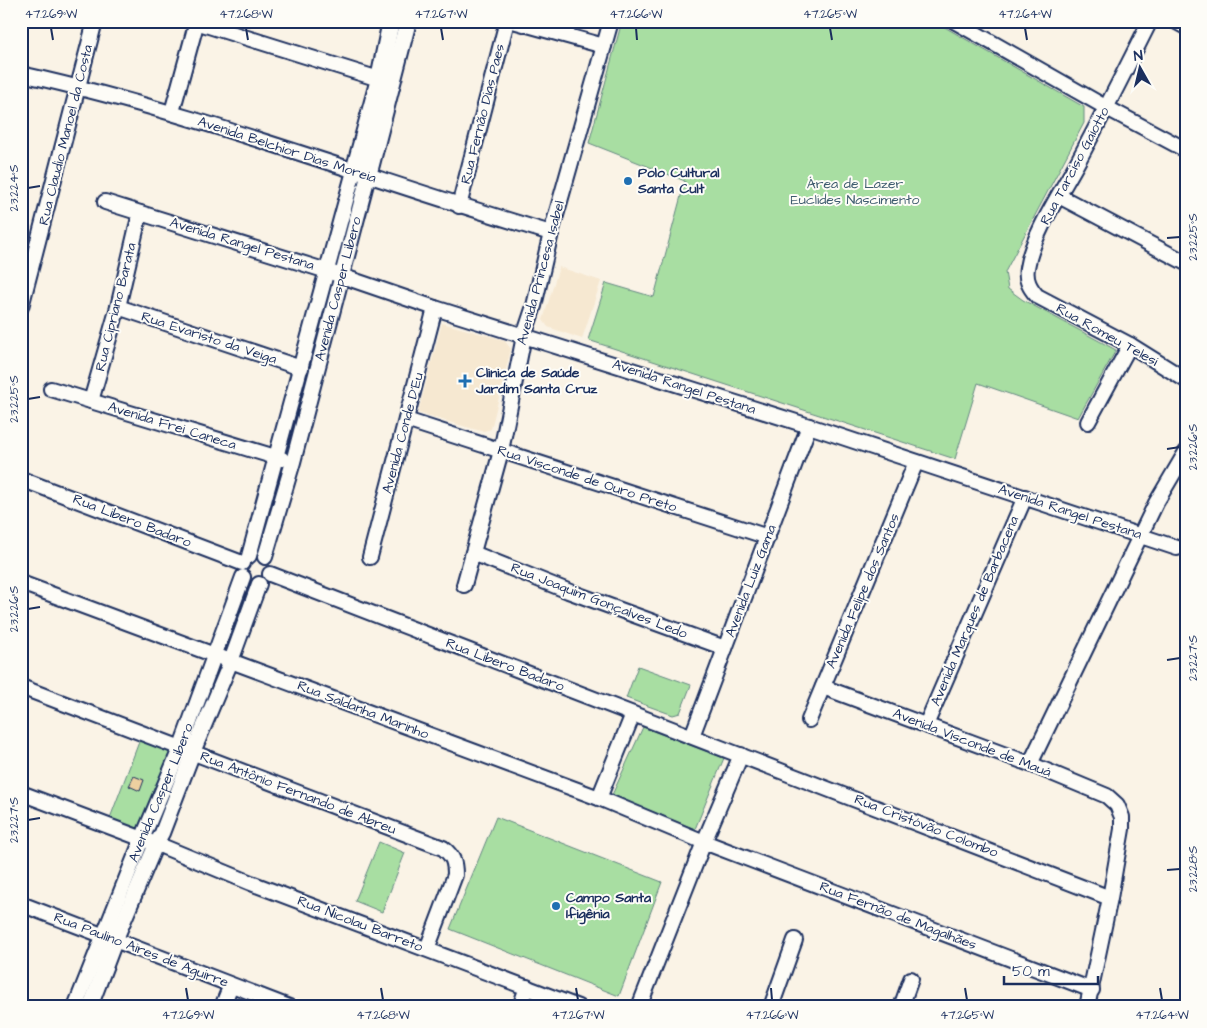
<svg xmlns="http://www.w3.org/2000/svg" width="1207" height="1028" font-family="'Architects Daughter',sans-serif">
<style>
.built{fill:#f6e8d1}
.green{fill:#a8dea2;stroke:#628680}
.building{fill:#edd0a0;stroke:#1b2f5e}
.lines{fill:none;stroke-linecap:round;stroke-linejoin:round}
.minor-casing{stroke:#1b2f5e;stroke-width:18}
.tertiary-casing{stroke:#1b2f5e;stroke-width:20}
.minor{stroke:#fdfcf7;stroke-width:14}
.tertiary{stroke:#fdfcf7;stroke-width:16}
.ticks{fill:none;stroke:#1b2f5e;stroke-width:2}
.poi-dot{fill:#1f6fb2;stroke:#fdfcf7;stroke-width:2}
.labels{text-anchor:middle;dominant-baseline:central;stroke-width:4;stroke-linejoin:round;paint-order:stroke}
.street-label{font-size:14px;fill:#1b2f5e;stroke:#fdfcf7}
.poi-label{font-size:14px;font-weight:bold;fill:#1b2f5e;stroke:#fdfcf7;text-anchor:start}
.park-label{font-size:14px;fill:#3e5b6f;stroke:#fdfcf7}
.neatline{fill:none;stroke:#1b2f5e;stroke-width:2}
.ticks-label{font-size:12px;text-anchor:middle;fill:#1b2f5e}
</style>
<rect width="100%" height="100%" fill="#faf3e6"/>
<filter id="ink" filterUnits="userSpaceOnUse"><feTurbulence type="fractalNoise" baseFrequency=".02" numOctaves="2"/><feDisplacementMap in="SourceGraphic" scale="10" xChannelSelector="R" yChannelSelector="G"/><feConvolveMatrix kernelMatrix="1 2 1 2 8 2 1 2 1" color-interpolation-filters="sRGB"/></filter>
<g filter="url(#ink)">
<g class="built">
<polygon points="559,267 601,281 582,339 548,327 543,320"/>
<polygon points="442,323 504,340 511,349 491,429 484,431 477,430 418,413"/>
</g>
<g class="green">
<polygon points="622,21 934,21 1084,107 1084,123 1005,272 1008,289 1023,300 1116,350 1078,418 978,383 955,459 588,340 606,283 654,297 685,181 589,143"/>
<polygon points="638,666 691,685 680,713 673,715 626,698"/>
<polygon points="643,727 724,758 695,829 612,795"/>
<polygon points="142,734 178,748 142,839 107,826"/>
<polygon points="496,817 662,882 619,996 450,929"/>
<polygon points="379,842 405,853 382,912 355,901"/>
</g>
<polygon class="building" points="134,776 144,780 140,791 129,786"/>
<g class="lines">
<defs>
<g id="minor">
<polyline points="513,21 604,46"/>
<polyline points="954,21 1107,108 1186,150"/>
<path d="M1150,21C1126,69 1102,117 1076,165C1060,194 1032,236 1027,268C1025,280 1030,288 1037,296L1130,345L1186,380"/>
<polyline points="1175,21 1186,27"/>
<polyline points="196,22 379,79"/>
<path d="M21,74C202,114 374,181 551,233"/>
<polyline points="172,112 197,21"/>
<polyline points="1059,196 1186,263"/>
<polyline points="105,202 327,271 435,308 809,426 1177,548"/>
<polyline points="459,206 507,21"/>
<polyline points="21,307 95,21"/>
<polyline points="118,307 301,368"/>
<polyline points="51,389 282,459"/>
<polyline points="91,401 118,307 140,213"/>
<polyline points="406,420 768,537"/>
<polyline points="1088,422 1130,345"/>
<polyline points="21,479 242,563"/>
<polyline points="473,553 568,591 725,648"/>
<polyline points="249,556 354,171"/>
<path id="s1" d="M265,557L293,462L368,176"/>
<polyline points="370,557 435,308"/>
<polyline points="270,574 1110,898"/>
<polyline points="21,583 599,798 704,842 1092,990"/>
<polyline points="464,585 501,451 524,336 534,306 551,233 611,21"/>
<path d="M21,687L443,848C453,856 455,862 455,875L427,949"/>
<polyline points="823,687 1030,764 1107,796 1117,805 1122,817 1122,829 1110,898 1087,1007"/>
<polyline points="809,720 916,462"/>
<polyline points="926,725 1025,497"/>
<polyline points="692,736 809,426"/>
<polyline points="1030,764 1156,503 1186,452"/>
<polyline points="21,793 164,847 251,883 578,1007"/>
<polyline points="599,798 633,714"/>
<polyline points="21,904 289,1007"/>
<path id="s2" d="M75,1007L142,839L180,749L243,577"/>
<polyline points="90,1007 115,941 156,844 162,833 193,752 231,661 259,584"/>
<polyline points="222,1007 231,985"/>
<polyline points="520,1007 527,987"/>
<polyline points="639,1007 704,842 741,755"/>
<polyline points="771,1007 795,940"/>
<polyline points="901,1007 911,979"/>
</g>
<g id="tertiary">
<polyline points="354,171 379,79 391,21"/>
<polyline points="368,176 408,21"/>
</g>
</defs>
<use href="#minor" class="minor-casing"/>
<use href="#tertiary" class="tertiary-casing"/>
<use href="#minor" class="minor"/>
<use href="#tertiary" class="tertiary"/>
</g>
</g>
<path class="ticks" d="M51,28L53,40M246,28L248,40M441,28L443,40M636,28L637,40M830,28L832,40M1025,28L1027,40M28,188L40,186M1167,238L1180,237M28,399L40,397M1167,449L1180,447M28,609L40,607M1167,660L1180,658M28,820L40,818M1167,870L1180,869M186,988L188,1000M381,988L383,1000M576,988L578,1000M771,988L772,1000M965,988L967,1000M1160,988L1162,1000"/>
<g class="poi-dot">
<circle cx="628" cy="181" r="5"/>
<path d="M462.5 373.5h5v5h5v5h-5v5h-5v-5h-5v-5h5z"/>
<circle cx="556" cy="906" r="5"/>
</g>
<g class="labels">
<g class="street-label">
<text transform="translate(483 114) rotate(-76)">Rua Fernão Dias Paes</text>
<text transform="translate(66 135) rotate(-76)">Rua Claudio Manoel da Costa</text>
<text transform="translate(287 150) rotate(18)">Avenida Belchior Dias Moreia</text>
<text transform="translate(1075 166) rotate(-62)">Rua Tarciso Gaiotto</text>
<text transform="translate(242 244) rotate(17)">Avenida Rangel Pestana</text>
<text transform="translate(541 273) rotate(-75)">Avenida Princesa Isabel</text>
<text stroke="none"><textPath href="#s1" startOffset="278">Avenida Casper Libero</textPath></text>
<text transform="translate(116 307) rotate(-76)">Rua Cipriano Barata</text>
<text transform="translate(1107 335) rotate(29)">Rua Romeu Telesi</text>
<text transform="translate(209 338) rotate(18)">Rua Evaristo da Veiga</text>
<text transform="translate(684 387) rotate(18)">Avenida Rangel Pestana</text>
<text transform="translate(172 426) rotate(17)">Avenida Frei Caneca</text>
<text transform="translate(403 433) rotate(-75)">Avenida Conde D'Eu</text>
<text transform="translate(587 479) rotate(18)">Rua Visconde de Ouro Preto</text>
<text transform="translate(1070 512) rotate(18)">Avenida Rangel Pestana</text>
<text transform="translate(132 521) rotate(21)">Rua Libero Badaro</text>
<text transform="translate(751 581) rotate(-69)">Avenida Luiz Gama</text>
<text transform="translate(863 591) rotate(-67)">Avenida Felipe dos Santos</text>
<text transform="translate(599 601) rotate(21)">Rua Joaquim Gonçalves Ledo</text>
<text transform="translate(975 611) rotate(-67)">Avenida Marques de Barbacena</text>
<text transform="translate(505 665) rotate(21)">Rua Libero Badaro</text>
<text transform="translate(363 710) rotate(21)">Rua Saldanha Marinho</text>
<text transform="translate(972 743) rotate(21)">Avenida Visconde de Mauá</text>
<text stroke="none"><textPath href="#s2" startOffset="231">Avenida Casper Libero</textPath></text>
<text transform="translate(298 793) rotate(21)">Rua Antônio Fernando de Abreu</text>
<text transform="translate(926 826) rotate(21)">Rua Cristóvão Colombo</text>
<text transform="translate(898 916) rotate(21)">Rua Fernão de Magalhães</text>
<text transform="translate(360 924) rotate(21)">Rua Nicolau Barreto</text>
<text transform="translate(141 950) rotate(21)">Rua Paulino Aires de Aguirre</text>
</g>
<g class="poi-label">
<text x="638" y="173">Polo Cultural<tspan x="638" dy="16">Santa Cult</tspan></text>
<text x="476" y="373">Clinica de Saúde<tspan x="476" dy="16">Jardim Santa Cruz</tspan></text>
<text x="566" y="898">Campo Santa<tspan x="566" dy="16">Ifigênia</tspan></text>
</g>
<g class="park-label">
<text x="855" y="184">Área de Lazer<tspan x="855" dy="16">Euclides Nascimento</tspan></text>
</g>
</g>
<rect width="1207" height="1028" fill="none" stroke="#fdfcf7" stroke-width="55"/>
<g transform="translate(1140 68) rotate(352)" stroke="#fdfcf7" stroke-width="4" paint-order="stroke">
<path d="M0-4L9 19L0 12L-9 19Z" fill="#1b2f5e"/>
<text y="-8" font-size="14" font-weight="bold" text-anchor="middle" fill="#1b2f5e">N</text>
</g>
<path d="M1004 976v8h94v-8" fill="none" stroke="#1b2f5e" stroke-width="2.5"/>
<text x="1012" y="976" font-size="15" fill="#1b2f5e" stroke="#fdfcf7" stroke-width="4" paint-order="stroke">50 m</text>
<rect x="28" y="28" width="1152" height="972" class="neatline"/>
<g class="ticks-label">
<text x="51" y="18">47.269°W</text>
<text x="246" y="18">47.268°W</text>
<text x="441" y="18">47.267°W</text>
<text x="636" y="18">47.266°W</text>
<text x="830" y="18">47.265°W</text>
<text x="1025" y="18">47.264°W</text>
<text transform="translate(14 188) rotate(-90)" y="4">23.224°S</text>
<text transform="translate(1193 237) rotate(-90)" y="4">23.225°S</text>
<text transform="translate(14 399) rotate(-90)" y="4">23.225°S</text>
<text transform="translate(1193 447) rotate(-90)" y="4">23.226°S</text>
<text transform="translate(14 609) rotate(-90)" y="4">23.226°S</text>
<text transform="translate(1193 658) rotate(-90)" y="4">23.227°S</text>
<text transform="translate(14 820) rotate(-90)" y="4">23.227°S</text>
<text transform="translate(1193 869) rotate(-90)" y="4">23.228°S</text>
<text x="188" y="1019">47.269°W</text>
<text x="383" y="1019">47.268°W</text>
<text x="578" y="1019">47.267°W</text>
<text x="772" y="1019">47.266°W</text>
<text x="967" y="1019">47.265°W</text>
<text x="1162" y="1019">47.264°W</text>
</g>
</svg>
